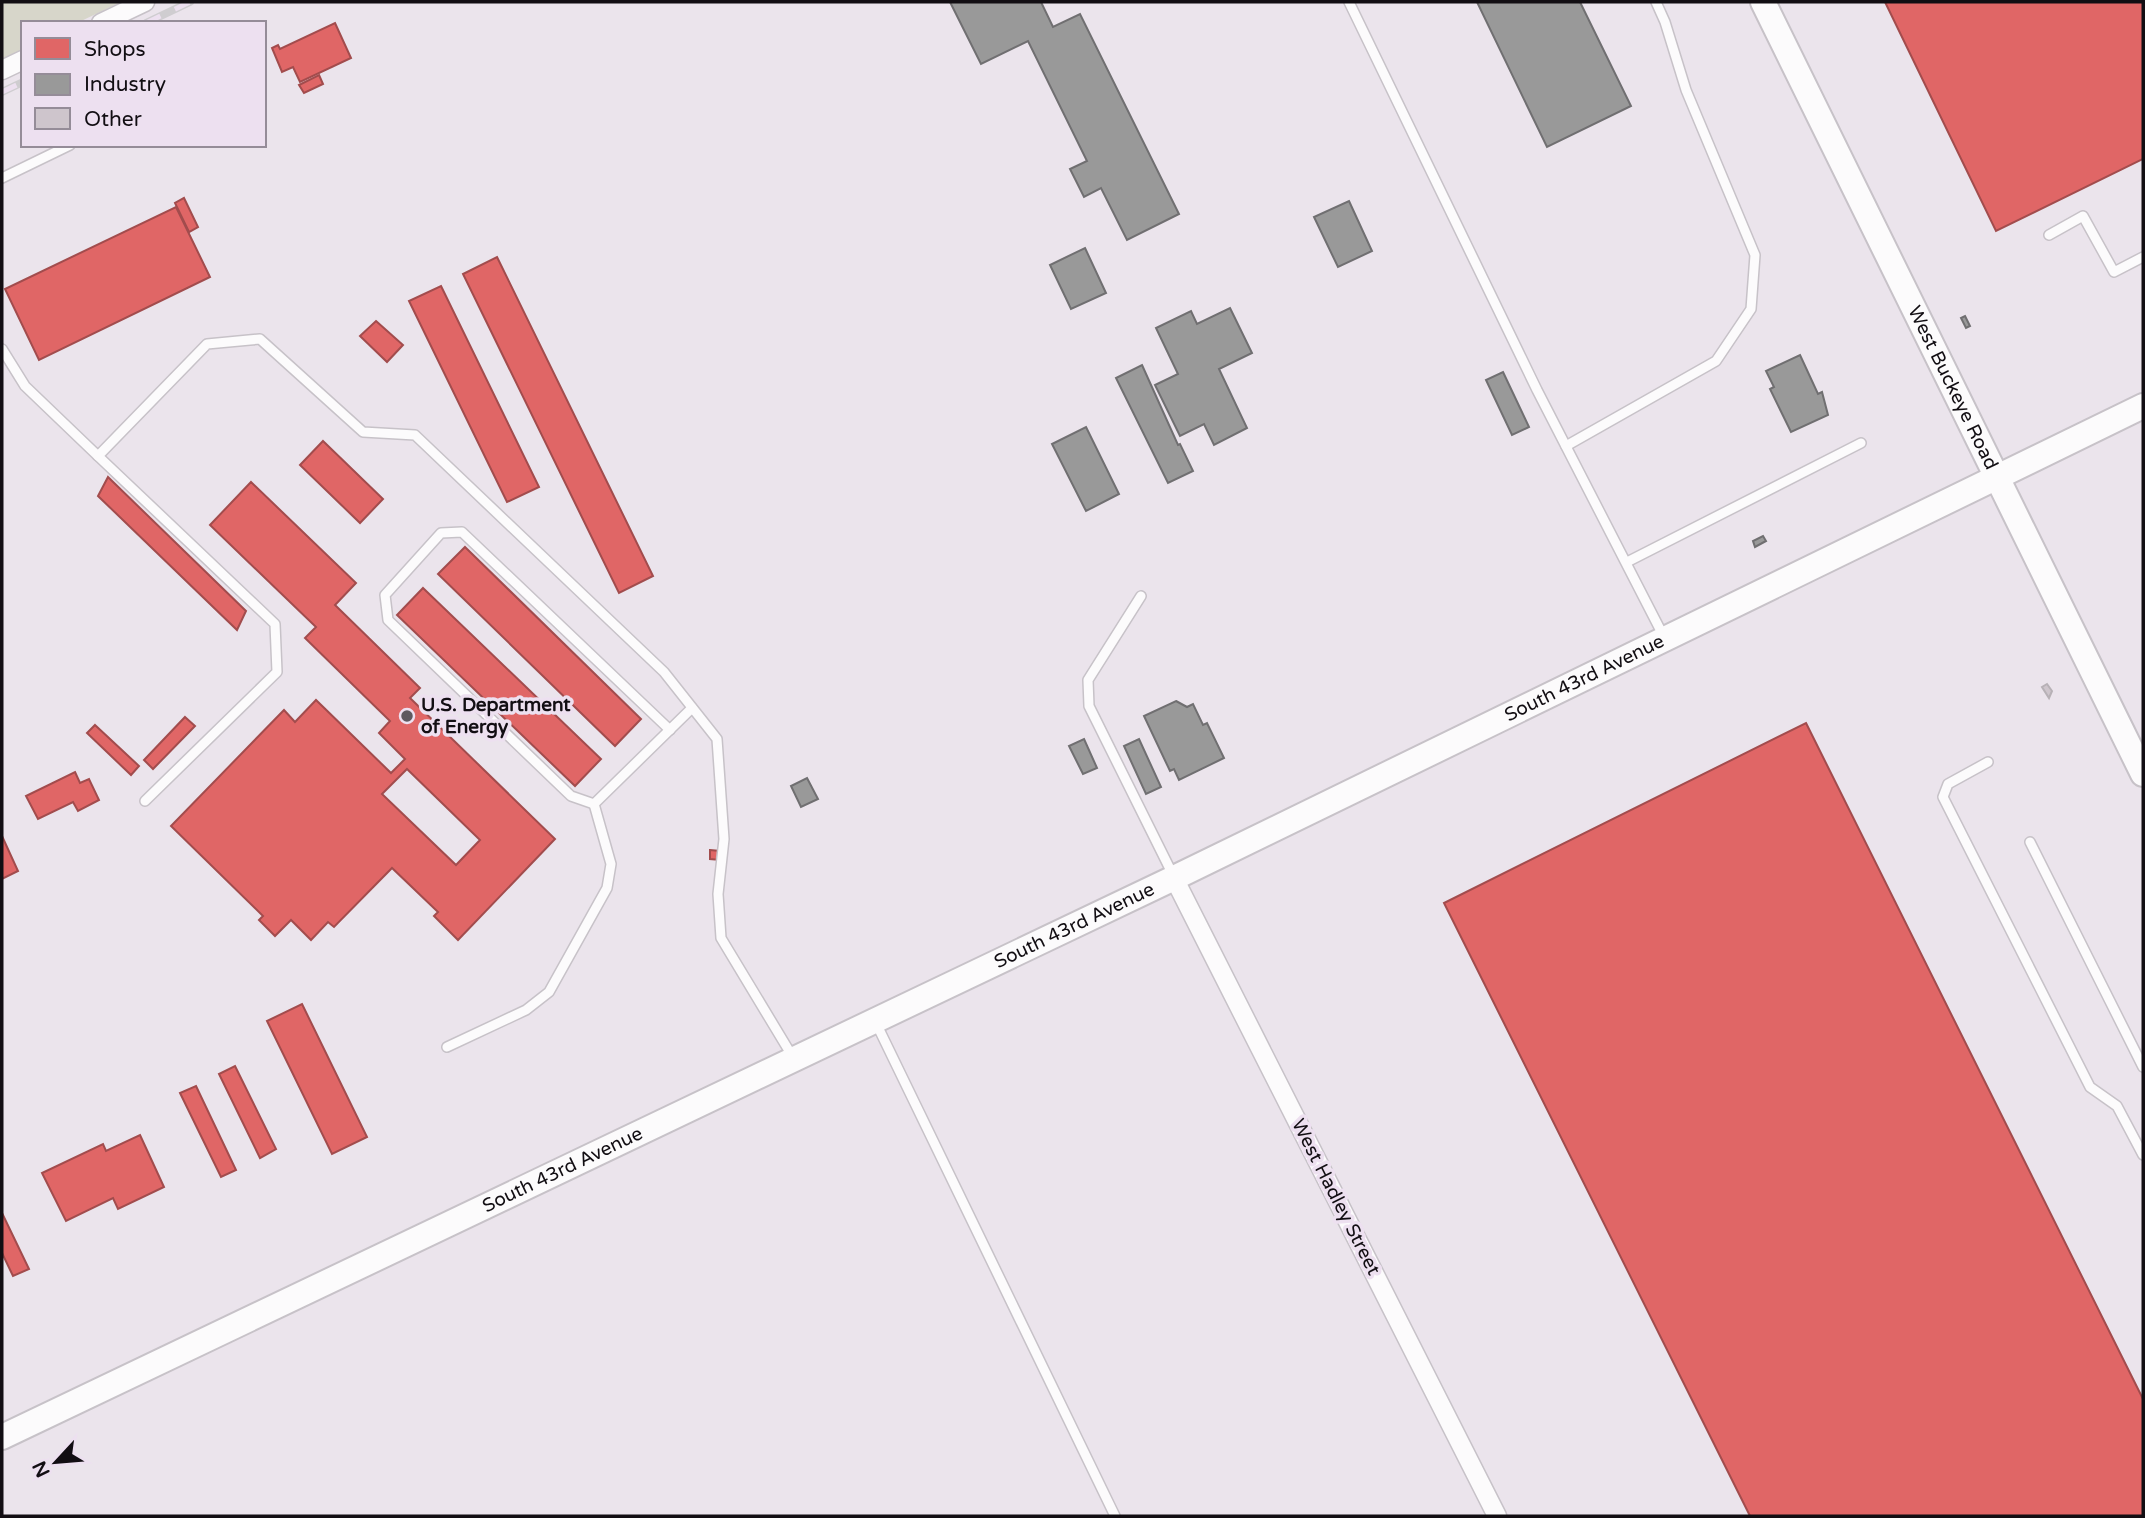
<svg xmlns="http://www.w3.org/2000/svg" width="2145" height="1518" font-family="'Varela Round',sans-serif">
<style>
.green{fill:#d7d6ca}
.shops{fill:#e06666;stroke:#a24c4d;stroke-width:2;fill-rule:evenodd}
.industry{fill:#999;stroke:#706f71;stroke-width:2}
.building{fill:#cec5cc;stroke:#b7b1b6;stroke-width:2}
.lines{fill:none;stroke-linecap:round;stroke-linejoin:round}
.service-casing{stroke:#c7c2c8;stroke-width:12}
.minor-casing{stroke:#c7c2c8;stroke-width:21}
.secondary-casing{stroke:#c7c2c8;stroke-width:28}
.service{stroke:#fcfbfc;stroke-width:9}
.minor{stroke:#fcfbfc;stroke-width:18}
.secondary{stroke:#fcfbfc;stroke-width:24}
.rail-casing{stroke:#cfcdd0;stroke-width:8}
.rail{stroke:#ede0f0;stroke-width:5;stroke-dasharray:16;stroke-linecap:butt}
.poi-dot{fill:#5e595f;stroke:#ede0f0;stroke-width:2.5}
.labels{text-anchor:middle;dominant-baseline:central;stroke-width:7;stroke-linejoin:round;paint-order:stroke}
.street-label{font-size:19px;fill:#120e13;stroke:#ede0f0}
.poi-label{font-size:19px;font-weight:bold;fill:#120e13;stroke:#ede0f0;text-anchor:start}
</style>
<rect width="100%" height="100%" fill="#ebe4ec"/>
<polygon class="green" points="2,2 121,2 77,23 23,23 23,49 2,59"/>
<g class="shops">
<polygon points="1885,2 2143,2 2143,159 1996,231"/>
<polygon points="335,23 351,58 300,82 293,67 282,72 272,48 278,45 280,49"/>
<polygon points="319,75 323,84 304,93 299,85"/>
<polygon points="184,198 198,227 189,232 175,203"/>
<polygon points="176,207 210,277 39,360 5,289"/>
<polygon points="497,257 653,576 619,593 463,274"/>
<polygon points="441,286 539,487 507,502 409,301"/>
<polygon points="376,321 403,345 387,362 360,336"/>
<polygon points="323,441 383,499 360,523 300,465"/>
<polygon points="108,477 246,611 237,630 98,496"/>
<path d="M251,482L356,583L335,605L420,688L410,698L555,839L458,940L434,916L438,912L392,868L334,927L328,922L311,940L291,920L275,936L259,920L263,916L171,826L284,710L295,722L316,700L391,773L405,759L379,733L390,721L305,638L316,627L210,525ZM407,769L480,840L456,865L382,794Z"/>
<polygon points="465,547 641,719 615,746 438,574"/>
<polygon points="423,588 601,759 575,786 397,615"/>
<polygon points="185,717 195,726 153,769 144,760"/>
<polygon points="1806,723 2143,1399 2143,1516 1750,1516 1444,903"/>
<polygon points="95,725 139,766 131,775 87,733"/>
<polygon points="75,772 80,783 89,779 99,800 78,811 73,802 38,819 26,796"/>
<polygon points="2,836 18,871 2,879"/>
<polygon points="710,850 720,851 720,860 710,859"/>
<polygon points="302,1004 367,1137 332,1154 267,1021"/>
<polygon points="235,1066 276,1149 260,1158 219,1074"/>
<polygon points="196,1086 236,1170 221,1177 180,1093"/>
<polygon points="140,1135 164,1187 118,1209 113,1198 66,1221 42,1173 103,1144 106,1151"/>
<polygon points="2,1213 29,1269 13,1276 2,1253"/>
</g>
<g class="industry">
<polygon points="950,2 1041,2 1053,27 1080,14 1179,214 1127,240 1101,188 1084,197 1070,169 1087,161 1028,41 981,64"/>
<polygon points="1477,2 1580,2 1631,106 1547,147"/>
<polygon points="1349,201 1372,251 1338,267 1314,217"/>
<polygon points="1085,248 1106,293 1071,309 1050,265"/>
<polygon points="1230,308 1252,353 1219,369 1247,428 1214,445 1204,424 1180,436 1155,385 1178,374 1156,328 1191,311 1197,324"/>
<polygon points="1965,316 1970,326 1966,328 1961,318"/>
<polygon points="1800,355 1818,394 1822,392 1828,415 1791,432 1770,389 1774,387 1766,371"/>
<polygon points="1142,365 1178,445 1180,444 1193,471 1168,483 1116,378"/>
<polygon points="1503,372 1529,427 1512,435 1486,380"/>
<polygon points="1086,427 1119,494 1086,511 1052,444"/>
<polygon points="1763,536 1766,541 1755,547 1753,541"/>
<polygon points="1176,701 1187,707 1193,704 1203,725 1207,723 1224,758 1179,780 1174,769 1170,771 1144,716"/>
<polygon points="1084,739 1097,768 1083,774 1069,746"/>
<polygon points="1139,739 1161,787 1146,794 1124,746"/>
<polygon points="807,778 818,799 801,807 791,786"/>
</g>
<polygon class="building" points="2047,684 2052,691 2049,698 2042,687"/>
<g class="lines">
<defs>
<g id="service">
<polyline points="1349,2 1537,390 1664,637"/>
<polyline points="2,178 70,145"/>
<polyline points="2049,235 2083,216 2114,272 2143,257"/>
<polyline points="2,349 25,386 98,456"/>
<polyline points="1566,446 1716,361 1751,309 1755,255 1686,90 1665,22 1656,2"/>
<polyline points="1627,562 1861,443"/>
<polyline points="1141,596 1088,680 1089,706 1174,877"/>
<polyline points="1988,762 1948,784 1943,797 2090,1087 2117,1106 2143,1155"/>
<polyline points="145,801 277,672 275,624 98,456 207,344 260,339 363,432 415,435 664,672 717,739 724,839 718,894 721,938 794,1059"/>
<polyline points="594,804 571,796 388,620 385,595 441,533 462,532 670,730"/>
<polyline points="2030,842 2143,1067"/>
<polyline points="876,1023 1115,1516"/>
<polyline points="447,1047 526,1010 549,992 607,888 611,864 594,804 692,708"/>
</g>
<g id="minor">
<polyline points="101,23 145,2"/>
<polyline points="2,70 23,60"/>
<polyline points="1174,878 1497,1516"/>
</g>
<g id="secondary">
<path id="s1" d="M1763,2L2143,774"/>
<path id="s2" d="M2,1437L1174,878L2143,406"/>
</g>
</defs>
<use href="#service" class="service-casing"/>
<use href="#minor" class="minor-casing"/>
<use href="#secondary" class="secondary-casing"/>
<use href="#service" class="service"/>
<use href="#minor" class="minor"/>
<use href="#secondary" class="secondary"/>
<defs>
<g id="rail">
<polyline points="146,23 190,2"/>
<polyline points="2,92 23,82"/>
</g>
</defs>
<use href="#rail" class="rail-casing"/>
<use href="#rail" class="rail"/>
</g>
<circle class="poi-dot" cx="407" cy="716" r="7"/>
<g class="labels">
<g class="street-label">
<text stroke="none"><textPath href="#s1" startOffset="430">West Buckeye Road</textPath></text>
<text stroke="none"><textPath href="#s2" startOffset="1755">South 43rd Avenue</textPath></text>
<text stroke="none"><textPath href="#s2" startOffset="1188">South 43rd Avenue</textPath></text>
<text stroke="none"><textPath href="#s2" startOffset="621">South 43rd Avenue</textPath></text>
<text transform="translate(1336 1197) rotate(63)">West Hadley Street</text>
</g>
<g class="poi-label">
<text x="421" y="705">U.S. Department<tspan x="421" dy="22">of Energy</tspan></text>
</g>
</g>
<rect width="2145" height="1518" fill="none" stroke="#120e13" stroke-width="7"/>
<rect x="21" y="21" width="245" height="126" fill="#ede0f0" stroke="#958c98" stroke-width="2"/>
<rect x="35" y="38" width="35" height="21" fill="#e06666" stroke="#958c98" stroke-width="2"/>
<text x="84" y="56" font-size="21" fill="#120e13">Shops</text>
<rect x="35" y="74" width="35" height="21" fill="#999999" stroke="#958c98" stroke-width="2"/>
<text x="84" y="91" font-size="21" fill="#120e13">Industry</text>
<rect x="35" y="108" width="35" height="21" fill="#cec5cc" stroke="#958c98" stroke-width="2"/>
<text x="84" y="126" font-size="21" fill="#120e13">Other</text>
<g transform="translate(56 1462) rotate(244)" stroke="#ede0f0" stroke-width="5" paint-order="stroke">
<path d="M0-5L12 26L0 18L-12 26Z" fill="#120e13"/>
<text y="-10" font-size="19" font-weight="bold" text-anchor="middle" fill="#120e13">N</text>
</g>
</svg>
